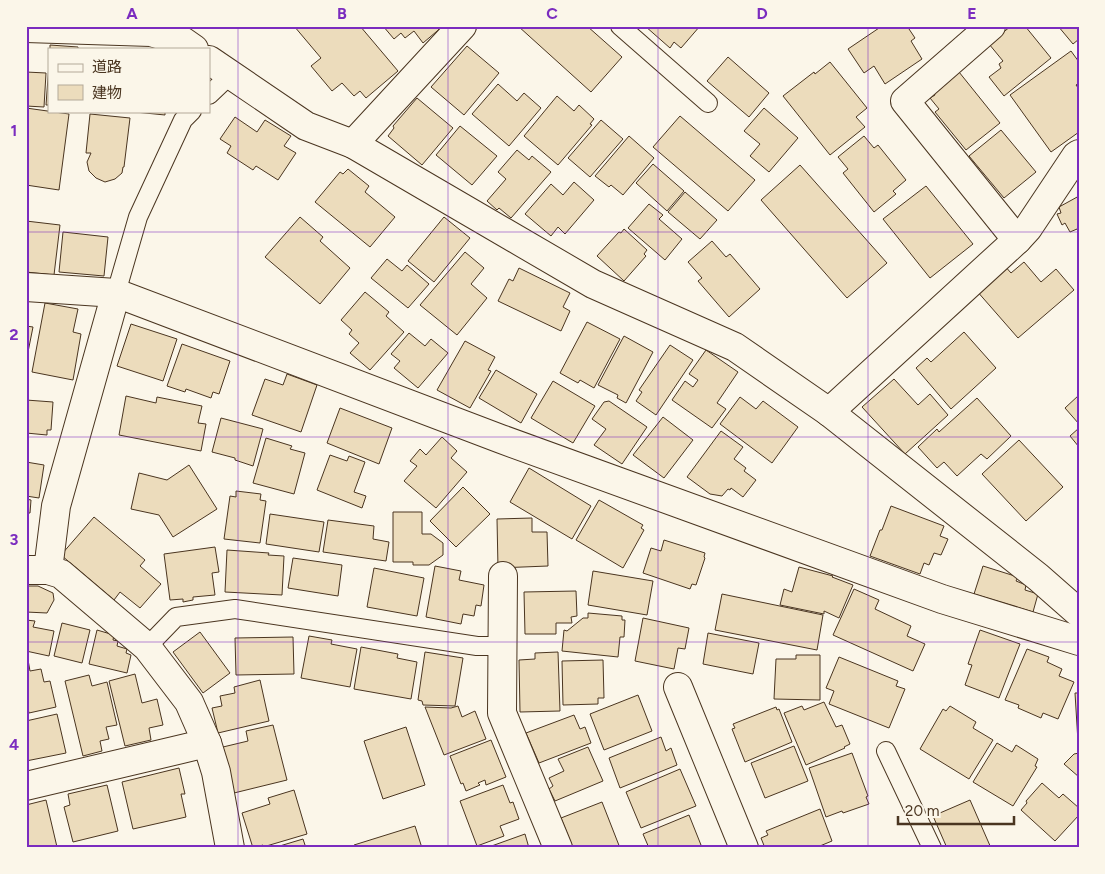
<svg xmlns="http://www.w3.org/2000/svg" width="1105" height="874" font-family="Figtree,'Noto Sans JP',sans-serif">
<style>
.building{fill:#ecdcbc;stroke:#4a3520}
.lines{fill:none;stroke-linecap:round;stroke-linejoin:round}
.lane-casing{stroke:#4a3520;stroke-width:20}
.street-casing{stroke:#4a3520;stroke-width:30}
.lane{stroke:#fbf6e9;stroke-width:18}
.street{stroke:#fbf6e9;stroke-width:28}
.grid{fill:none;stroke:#7b2cbf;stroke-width:1;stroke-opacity:0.55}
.neatline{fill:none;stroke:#7b2cbf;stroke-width:2}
.grid-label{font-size:16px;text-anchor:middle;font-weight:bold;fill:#7b2cbf}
</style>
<rect width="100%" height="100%" fill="#fbf6e9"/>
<g class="building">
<polygon points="294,26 360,26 398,71 366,98 360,91 354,96 342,83 332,91 311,66 321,58"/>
<polygon points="383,26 443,26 423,43 414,31 405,38 401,33 394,39"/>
<polygon points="518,26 587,26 622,57 591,92"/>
<polygon points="645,26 700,26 681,48 674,42 670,48"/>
<polygon points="882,26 907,26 915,38 911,41 922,59 885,84 874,66 864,73 848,49"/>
<polygon points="1011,26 1025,26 1051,58 1004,96 989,77 1001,68 999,64 1003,61 989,44"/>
<polygon points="1058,26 1079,26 1079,39 1073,44"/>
<polygon points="50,45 78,47 78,49 50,49"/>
<polygon points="467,46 499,73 464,115 431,87"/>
<polygon points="1071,51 1079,62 1079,83 1076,85 1079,89 1079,132 1051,152 1010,95"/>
<polygon points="728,57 769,93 749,117 707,81"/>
<polygon points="830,62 867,108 856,117 865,127 830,155 783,96 814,72 815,74"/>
<polygon points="49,64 49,105 46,105"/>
<polygon points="26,72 46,73 44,107 26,106"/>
<polygon points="959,72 1000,123 966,150 935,112 939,109 930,98 935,95 934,93"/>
<polygon points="498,84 517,101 524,93 541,108 509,146 472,114"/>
<polygon points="557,96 574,111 579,105 594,119 590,124 592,125 558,165 524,136"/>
<polygon points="417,98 453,128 422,165 388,136 394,128 393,126"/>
<polygon points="26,108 69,114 59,190 26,185"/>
<polygon points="764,108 798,138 769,172 750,156 760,144 744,131"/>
<polygon points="125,111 165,111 165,115"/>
<polygon points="90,114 130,118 124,167 123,167 122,173 115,179 105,182 96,178 89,171 87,162 91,153 86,153"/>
<polygon points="680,116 755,180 728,211 653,147"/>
<polygon points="235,117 257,132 265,120 291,136 284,146 296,153 278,180 256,166 253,170 227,153 231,146 220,139"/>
<polygon points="601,120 623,139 590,177 568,158"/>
<polygon points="460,126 497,156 472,185 436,155"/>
<polygon points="1001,130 1036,172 1004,198 969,156"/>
<polygon points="629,136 654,158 623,195 611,185 609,187 595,176"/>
<polygon points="864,136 874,148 878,145 906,180 893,191 896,194 874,212 843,173 848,169 838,157"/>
<polygon points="517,150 529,160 532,156 551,172 511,218 499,208 497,210 487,201 506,179 498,172"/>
<polygon points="653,164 684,191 667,211 636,183"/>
<polygon points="800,165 887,263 847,298 761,200"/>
<polygon points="348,169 369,186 365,192 395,217 370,247 315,202 340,172 343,174"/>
<polygon points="574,182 594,200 565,234 558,227 551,236 525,214 551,184 563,195"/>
<polygon points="926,186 973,244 930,278 883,219"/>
<polygon points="685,192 717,220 700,239 668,212"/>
<polygon points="1079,196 1079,233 1077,229 1070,232 1065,223 1062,225 1057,214 1061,213 1059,207"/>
<polygon points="649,204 663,215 659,219 682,239 665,260 628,228"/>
<polygon points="300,217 323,237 320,241 350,268 320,304 265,257"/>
<polygon points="444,217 470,238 434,282 408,261"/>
<polygon points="26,221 60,225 54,275 26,272"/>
<polygon points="624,229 647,250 644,254 646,256 624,281 597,256 619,232 621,233"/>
<polygon points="63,232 108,237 104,276 59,272"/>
<polygon points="712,241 726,257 730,254 760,289 729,317 698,281 702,278 688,262"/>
<polygon points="465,252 484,268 471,284 487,298 457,335 420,305"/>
<polygon points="387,259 402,271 407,265 429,284 408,308 371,278"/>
<polygon points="1024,262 1041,282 1056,269 1074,290 1018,338 976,290 1004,265 1011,273"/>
<polygon points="519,268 570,293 563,307 570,311 561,331 498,301 509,279 513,281"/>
<polygon points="365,292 389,312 386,316 404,332 370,370 350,353 359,343 349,334 352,330 341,320"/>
<polygon points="45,303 78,309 73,332 81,334 73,380 32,372"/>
<polygon points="587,322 620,339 594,388 580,380 578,383 560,373"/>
<polygon points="131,324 177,339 163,381 117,366"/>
<polygon points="26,326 33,327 26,362"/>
<polygon points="964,332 996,368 951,409 916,368 927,358 931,362"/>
<polygon points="409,333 425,346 431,339 448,353 418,388 394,368 400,361 391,354"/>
<polygon points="624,336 653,352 626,403 617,398 618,395 598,385"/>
<polygon points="465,341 495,357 488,370 491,371 470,408 437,390"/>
<polygon points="182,344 230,361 219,394 213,392 211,398 186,389 185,392 167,386"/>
<polygon points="670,345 693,360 656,415 636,401 642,392 639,390"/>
<polygon points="706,350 738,372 717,403 726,409 712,428 672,400 685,381 693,387 698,380 689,374"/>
<polygon points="496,370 537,394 521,423 479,398"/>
<polygon points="287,374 317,385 301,432 252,415 265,379 283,385"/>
<polygon points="894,379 918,405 930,394 948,415 905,454 862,407"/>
<polygon points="553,381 595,406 573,443 531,418"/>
<polygon points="1079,395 1079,424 1065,408"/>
<polygon points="126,396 156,403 157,397 202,406 198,423 206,424 201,451 119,435"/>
<polygon points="740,397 756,409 763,401 798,427 772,463 720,424"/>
<polygon points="977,398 1011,436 987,459 981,454 957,476 944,462 937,468 918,447 937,429 939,432"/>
<polygon points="26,400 53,402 51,430 47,430 47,435 26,433"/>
<polygon points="609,401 647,427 622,464 594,445 606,429 592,419 604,402"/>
<polygon points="340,408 392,428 379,464 327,443"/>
<polygon points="663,417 693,440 664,478 633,455"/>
<polygon points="221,418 263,429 253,466 235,460 235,458 212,452"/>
<polygon points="1079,428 1079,447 1070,436"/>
<polygon points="721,431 743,447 734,459 746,468 744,471 756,480 743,497 731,488 730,490 728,489 722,496 710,494 687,477"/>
<polygon points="442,437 457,451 451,458 467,472 436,508 404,481 417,466 410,461 420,449 426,455"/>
<polygon points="266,438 292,446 290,449 305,453 294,494 253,483"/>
<polygon points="1019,440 1063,487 1026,521 982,474"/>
<polygon points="330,455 347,461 349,456 365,462 354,492 366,496 362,508 317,490"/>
<polygon points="26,462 44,465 39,498 26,496"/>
<polygon points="189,465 217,509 173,537 159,515 131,509 139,473 167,480"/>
<polygon points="529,468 591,506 572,539 510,502"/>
<polygon points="463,487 490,514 456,547 430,521"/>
<polygon points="236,491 261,494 260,500 266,501 260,543 224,539 230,496 236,497"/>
<polygon points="26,499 31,500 30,513 26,513"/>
<polygon points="599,500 643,525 641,528 644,530 623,568 576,540"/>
<polygon points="891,506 944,526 940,536 948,539 941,555 934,553 929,565 924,563 920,574 870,556 880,530 882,530"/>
<polygon points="393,512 422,512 422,534 431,534 443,543 443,555 429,565 413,565 413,562 393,562"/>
<polygon points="270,514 324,522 319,552 266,544"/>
<polygon points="94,517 145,560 140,566 161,584 140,608 120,592 114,600 61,555"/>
<polygon points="532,518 532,532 547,532 548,566 498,568 497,519"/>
<polygon points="328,520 374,526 373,539 389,542 386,561 323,552"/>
<polygon points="664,540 705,553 704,557 705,558 696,585 692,584 690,589 643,573 651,548 661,551"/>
<polygon points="215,547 219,572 212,573 215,595 193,597 193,600 183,602 183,599 170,600 164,554"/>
<polygon points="227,550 269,553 268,555 284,556 282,595 225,592"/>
<polygon points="293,558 342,565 338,596 288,588"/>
<polygon points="435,566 461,571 459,580 484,585 481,606 476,605 474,616 463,614 461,624 426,617"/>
<polygon points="983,566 1018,577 1016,581 1026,585 1025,590 1038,594 1033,612 974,594"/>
<polygon points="799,567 833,576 832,577 853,585 839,618 824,611 824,614 780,605 784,589 792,592"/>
<polygon points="374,568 424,578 417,616 367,607"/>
<polygon points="593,571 653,581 647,615 588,605"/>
<polygon points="26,586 38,586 53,593 54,600 47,613 26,612"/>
<polygon points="854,589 879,600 875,609 911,626 907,636 925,644 913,671 833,635"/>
<polygon points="576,591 577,616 571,617 572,623 556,623 556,634 525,634 524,592"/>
<polygon points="722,594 823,615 817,650 715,630"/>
<polygon points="588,613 622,616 622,620 625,620 624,637 620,637 618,657 562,651 564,630 567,631 583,618 588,618"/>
<polygon points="643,618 689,628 685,649 678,648 674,669 635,661"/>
<polygon points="26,620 35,621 33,627 54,631 49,656 26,651"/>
<polygon points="62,623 90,630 82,663 54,656"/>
<polygon points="97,630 114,635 113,640 118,641 117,646 127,649 126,653 131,655 127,673 89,664"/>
<polygon points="980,630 1020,644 999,698 965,685 972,665 968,664"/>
<polygon points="200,632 230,673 203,693 173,652"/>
<polygon points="708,633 759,643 753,674 703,664"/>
<polygon points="309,636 332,640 331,644 357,649 350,687 301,678"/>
<polygon points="293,637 294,674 236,675 235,638"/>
<polygon points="361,647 398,654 397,658 417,662 411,699 354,689"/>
<polygon points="1027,649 1049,657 1047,662 1062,669 1059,676 1074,682 1058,719 1043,713 1041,718 1018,708 1019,705 1005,700"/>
<polygon points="425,652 463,658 455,706 423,705 422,701 418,700"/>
<polygon points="558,652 560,711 520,712 519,660 535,659 535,653"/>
<polygon points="27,654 30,671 41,669 44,682 50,681 56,707 29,713 26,701"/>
<polygon points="796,655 820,655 820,700 774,699 776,659 796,659"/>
<polygon points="839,657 898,681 896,686 905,689 889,728 829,704 834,691 826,688"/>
<polygon points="603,660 604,698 598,698 598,704 563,705 562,661"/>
<polygon points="135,674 142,703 157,699 163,725 149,728 151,740 125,746 109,681"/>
<polygon points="89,675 92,686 107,682 117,725 106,727 109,739 100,741 102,751 83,756 65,681"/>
<polygon points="260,680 269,721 218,733 212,708 222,706 220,696 235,693 234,687"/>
<polygon points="1075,693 1079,693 1079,742 1078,742"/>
<polygon points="638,695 652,731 604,750 590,714"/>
<polygon points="824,702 836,727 842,725 850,744 844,747 845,748 806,765 784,713 802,706 804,710"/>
<polygon points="458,706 462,717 475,711 486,739 444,755 425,707 451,708"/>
<polygon points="950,706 976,722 973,728 993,740 969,779 920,749 943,709 946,711"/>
<polygon points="776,707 777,710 779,709 792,742 745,762 732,729 735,728 733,724"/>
<polygon points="57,714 66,753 26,761 26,721"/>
<polygon points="574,715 580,729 585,727 591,743 539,763 526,733"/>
<polygon points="273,725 287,780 234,793 223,747 248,741 246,731"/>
<polygon points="406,727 425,785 383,799 364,741"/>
<polygon points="661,737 666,751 671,748 677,765 620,788 609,758"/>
<polygon points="491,740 506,777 486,785 485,780 478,783 480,785 466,791 463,783 461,784 450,756"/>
<polygon points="997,743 1012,752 1016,745 1038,759 1035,766 1037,767 1013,806 973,782"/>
<polygon points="794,746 808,781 765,798 751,763"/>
<polygon points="588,747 603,781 555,801 549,789 553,786 549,778 564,771 558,759"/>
<polygon points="852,753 868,796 866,797 869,804 843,813 842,811 826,817 809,768"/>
<polygon points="1079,753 1079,777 1064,764 1074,754"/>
<polygon points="179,768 185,794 181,794 186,817 133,829 122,782"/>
<polygon points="680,769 696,806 641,828 626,792"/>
<polygon points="1042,783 1059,798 1063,794 1079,808 1079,815 1055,841 1021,810 1027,803 1026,801"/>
<polygon points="107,785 118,831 73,842 64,807 70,805 68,794"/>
<polygon points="503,785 510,803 513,802 519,819 500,826 504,836 477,846 460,801"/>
<polygon points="294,790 307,834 263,847 263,845 253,848 242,813 270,804 268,798"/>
<polygon points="46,800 57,847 26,848 26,805"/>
<polygon points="970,800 991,848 947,848 933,816"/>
<polygon points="602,802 620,848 573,848 561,818"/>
<polygon points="820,809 832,841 815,848 765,848 761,838 768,835 766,831"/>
<polygon points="689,815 701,845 694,848 649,848 643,834"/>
<polygon points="415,826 422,848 355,848 354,845"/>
<polygon points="525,834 529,848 486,848"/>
<polygon points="303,839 306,848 273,848"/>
</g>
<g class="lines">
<defs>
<g id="lane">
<polyline points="620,26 708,103"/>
<polyline points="209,95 230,75"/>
<polyline points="116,293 138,217 183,120 192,111"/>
<polyline points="147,647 176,617 235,609 477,646 503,646"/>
<polyline points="886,751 932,848"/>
</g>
<g id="street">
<polyline points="991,26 905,101 1017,240"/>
<polyline points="26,28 151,32 184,42 194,49"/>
<polyline points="209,60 306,126 353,144 593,284 735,347 829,412 1038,577 1079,613"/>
<polyline points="353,144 462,26"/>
<polyline points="26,287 116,293 501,439 942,599 1079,641"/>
<polyline points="829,412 1017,240 1028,228 1076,156 1079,154"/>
<polyline points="26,570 48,570 61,574 147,647 189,702 207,743 216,772 230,848"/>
<polyline points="48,570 56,506 116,293"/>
<polyline points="503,576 502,713 558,848"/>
<polyline points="678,687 744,848"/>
<polyline points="26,786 207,743"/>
</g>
</defs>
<use href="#lane" class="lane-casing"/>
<use href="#street" class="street-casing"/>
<use href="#lane" class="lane"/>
<use href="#street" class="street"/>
</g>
<path class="grid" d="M238,26V848M448,26V848M658,26V848M868,26V848M26,232H1079M26,437H1079M26,642H1079"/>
<rect width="1105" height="874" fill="none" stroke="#fbf6e9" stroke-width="55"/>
<rect x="48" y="48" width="162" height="65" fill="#fbf6e9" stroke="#b4a999"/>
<rect x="58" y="64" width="25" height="8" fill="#fbf6e9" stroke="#b4a999"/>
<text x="92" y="72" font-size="15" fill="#4a3520">道路</text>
<rect x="58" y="85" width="25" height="15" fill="#ecdcbc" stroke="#b4a999"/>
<text x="92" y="98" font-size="15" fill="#4a3520">建物</text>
<path d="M898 816v8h116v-8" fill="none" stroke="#4a3520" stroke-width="2.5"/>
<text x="905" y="816" font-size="15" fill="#4a3520" stroke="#fbf6e9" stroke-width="4" paint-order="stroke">20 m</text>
<rect x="28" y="28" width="1050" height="818" class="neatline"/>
<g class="grid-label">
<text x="132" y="19">A</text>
<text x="342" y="19">B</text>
<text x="552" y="19">C</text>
<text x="762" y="19">D</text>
<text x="972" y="19">E</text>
<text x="14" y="136">1</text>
<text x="14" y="340">2</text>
<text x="14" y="545">3</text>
<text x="14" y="750">4</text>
</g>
</svg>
